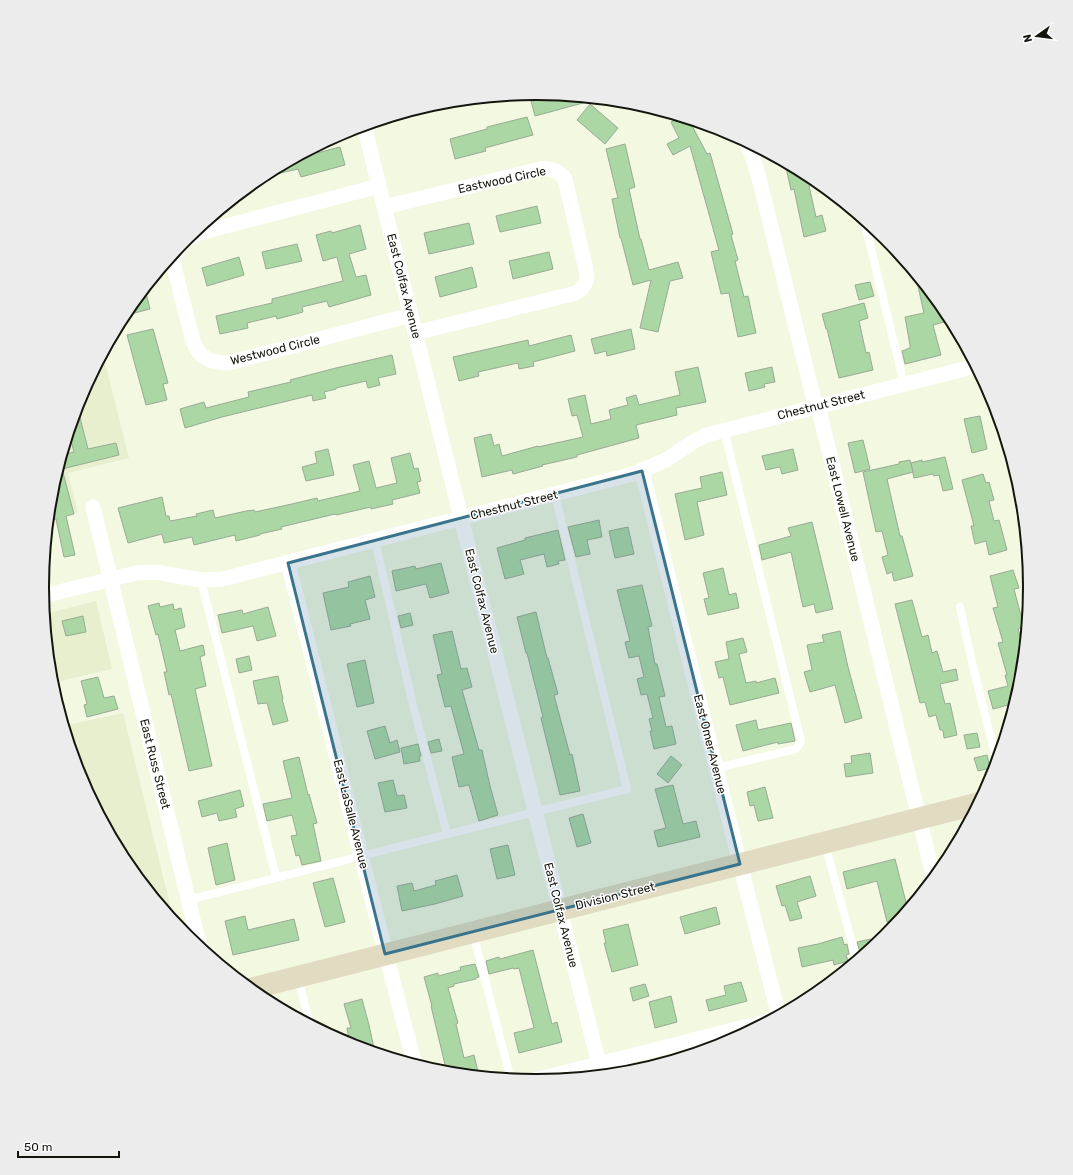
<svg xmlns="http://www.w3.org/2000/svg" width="1073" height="1175" font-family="Rubik,sans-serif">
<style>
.built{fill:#e7efcf}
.building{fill:#abd7a4;stroke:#99aa96}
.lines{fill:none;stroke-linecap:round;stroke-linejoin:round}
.lane{stroke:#fff;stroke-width:8}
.street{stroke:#fff;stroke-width:15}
.secondary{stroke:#e0dbc1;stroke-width:22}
.marked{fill:#39748c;fill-opacity:0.2;stroke:#39748c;stroke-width:3;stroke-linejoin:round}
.labels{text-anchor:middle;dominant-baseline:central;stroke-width:3;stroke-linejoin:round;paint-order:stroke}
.street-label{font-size:12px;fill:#14160d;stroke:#fff}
.rim{fill:none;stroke:#14160d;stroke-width:2}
</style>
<rect width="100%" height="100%" fill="#f2f9e0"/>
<g class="built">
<polygon points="103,354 129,458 68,473 78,513 49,520 52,491 80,398"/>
<polygon points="96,601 112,669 57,682 68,725 123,713 174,921 125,862 80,777 51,684 45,614"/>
</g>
<g class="building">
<polygon points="542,94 594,99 594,100 535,116 530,97"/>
<polygon points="590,104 618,128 605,144 577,120"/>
<polygon points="527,117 533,135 485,148 486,151 455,159 450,139 487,129 487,127"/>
<polygon points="681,117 689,120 707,154 710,153 733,234 731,235 738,260 735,261 744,297 748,296 756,333 738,337 729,293 721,294 711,252 719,250 690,146 673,155 667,144 679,138 671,122"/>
<polygon points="625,144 635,187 629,189 640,239 641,239 649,270 678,262 683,278 670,281 658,332 640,328 651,280 633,285 621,238 620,238 612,199 618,198 606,149"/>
<polygon points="340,147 345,165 301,177 298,169 272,175 270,172 294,159"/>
<polygon points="785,163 811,176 820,184 809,186 816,217 822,215 826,231 804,237 794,189 791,190"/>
<polygon points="537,206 541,223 500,232 496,216"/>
<polygon points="469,223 474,244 429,254 424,233"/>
<polygon points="360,225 366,249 349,254 356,277 366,275 371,295 329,307 327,301 302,307 303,312 277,319 276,316 247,323 248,328 220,334 216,316 272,303 272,299 343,281 337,257 323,261 316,235 331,231 332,233"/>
<polygon points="297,244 302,261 266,269 262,252"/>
<polygon points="549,252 553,269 513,279 509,261"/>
<polygon points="239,257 244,275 207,286 202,268"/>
<polygon points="472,267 477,287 440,297 435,277"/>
<polygon points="915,273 945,309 948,321 933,325 941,355 905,364 902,351 910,348 910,345 905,317 924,313"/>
<polygon points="870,282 874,296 859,300 855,285"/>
<polygon points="145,289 150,309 123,316 125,313"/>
<polygon points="864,303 868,318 859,321 866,353 869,352 873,370 839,378 827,329 826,329 822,314"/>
<polygon points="153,329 168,383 163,384 167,400 146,405 127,335"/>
<polygon points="631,329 635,349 607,356 606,351 595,354 591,339"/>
<polygon points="571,335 575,351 533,362 534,366 519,369 518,363 478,372 479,376 459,381 453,357 528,340 529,346"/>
<polygon points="392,355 396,374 378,378 380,385 368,388 366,381 336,388 336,389 324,392 326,398 313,401 312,395 222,417 185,428 180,409 204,402 206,408 249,397 248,392 291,382 290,380 336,368"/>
<polygon points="698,367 706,402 676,408 677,415 636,425 639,438 577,455 577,457 542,465 543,466 513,474 512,470 482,477 474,438 491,434 494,446 499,444 502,456 538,446 538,447 583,437 577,415 572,416 568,399 585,395 591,424 611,419 609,410 628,405 626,398 636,395 639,405 680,395 675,372"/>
<polygon points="772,367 775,382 764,384 765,387 749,391 745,373"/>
<polygon points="77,406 88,449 116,443 119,455 62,469 74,514 66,516 75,555 64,557 56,519 49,521 52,491 62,455 74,452 69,432"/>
<polygon points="980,416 987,449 972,453 964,419"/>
<polygon points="863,440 870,469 855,473 848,443"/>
<polygon points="328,449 334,475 306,481 302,467 317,463 315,452"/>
<polygon points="793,449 798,470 782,474 780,467 766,470 762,456"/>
<polygon points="410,453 414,469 418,468 421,481 417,482 420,493 392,500 393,504 371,509 371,507 336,515 335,514 281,527 282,529 260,534 260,535 236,541 235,535 194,545 192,537 164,543 162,534 128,543 118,508 162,497 166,516 169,516 170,521 197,516 196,514 213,510 215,518 246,511 254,510 255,512 292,504 317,498 318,501 360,491 353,465 369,461 376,488 397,483 391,458"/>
<polygon points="945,457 953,489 943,491 939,475 934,476 933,474 914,478 911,463 922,460 922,462"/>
<polygon points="910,460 913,472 887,479 900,536 902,536 913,576 894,581 892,572 887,574 882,557 888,555 882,531 876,532 863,472 899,464 899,462"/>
<polygon points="722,472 727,495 697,502 704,535 685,540 675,494 702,488 700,477"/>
<polygon points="983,474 986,483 989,482 994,500 989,501 994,521 999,520 1007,550 989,555 986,541 975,544 971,526 974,526 962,480"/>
<polygon points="599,520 602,537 587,540 590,554 576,557 568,527"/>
<polygon points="812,522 833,609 816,613 814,604 803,607 791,552 762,560 759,545 791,536 788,528"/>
<polygon points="628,527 634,554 615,558 609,531"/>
<polygon points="558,530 565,560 558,561 559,564 547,567 544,554 520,560 524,574 505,579 497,548 525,540 525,538"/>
<polygon points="441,563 449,593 430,598 426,584 396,591 392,571 415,566 416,569"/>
<polygon points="723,568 729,595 736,593 739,608 708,615 704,599 709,598 703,573"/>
<polygon points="1013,570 1019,588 1014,589 1024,627 1018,629 1025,653 1021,684 1016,703 993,709 988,691 1008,686 1005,675 1007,675 998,643 1003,642 993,608 998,607 990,576"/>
<polygon points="370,576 375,597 365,600 370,619 350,624 351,626 331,630 323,593 349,587 348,582"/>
<polygon points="642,585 652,626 648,627 655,664 657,664 665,696 659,697 666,727 672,726 676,744 654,749 650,731 652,731 649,719 653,718 647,694 641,695 637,679 644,677 639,656 629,658 625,642 630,641 617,590"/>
<polygon points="912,600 922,637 928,635 932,653 937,651 943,672 956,669 958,680 940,684 945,704 950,703 957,735 944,738 943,730 940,730 936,715 929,717 925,702 920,703 895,604"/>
<polygon points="159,603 160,607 173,604 174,610 181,608 185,627 175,630 180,651 203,645 205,655 200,657 206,686 195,689 212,766 189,771 171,694 169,695 164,672 167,672 158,634 156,635 148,606"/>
<polygon points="268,607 276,636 257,641 253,626 222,633 218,615 242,610 243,614"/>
<polygon points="536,612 547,658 548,658 558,694 554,695 570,755 572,754 580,791 560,795 541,718 543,717 527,653 526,653 517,617"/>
<polygon points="410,613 413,625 401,628 398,616"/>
<polygon points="83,616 86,632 66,636 62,621"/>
<polygon points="452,631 461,669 467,668 472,687 462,690 479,750 482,750 490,786 498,815 479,821 469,785 459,787 452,757 464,754 451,706 445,707 437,675 442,674 433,635"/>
<polygon points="840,631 848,667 862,718 845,723 835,685 810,692 804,672 812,670 807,645 824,642 822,635"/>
<polygon points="743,638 747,652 739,654 746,683 756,681 756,683 775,678 779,693 730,705 723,677 719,678 715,662 729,659 726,642"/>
<polygon points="249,656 252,670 239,673 236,659"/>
<polygon points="365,660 374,703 357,707 347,664"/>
<polygon points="278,676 283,699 282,699 288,721 273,725 267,703 258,704 253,681"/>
<polygon points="98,677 104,698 114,696 118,709 87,717 84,705 87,704 81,681"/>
<polygon points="756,720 758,730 791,723 795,741 778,744 778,742 743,751 736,725"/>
<polygon points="385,726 390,743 397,740 400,752 375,759 367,731"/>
<polygon points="977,733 980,747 967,749 964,735"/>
<polygon points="439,739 442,751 431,753 428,742"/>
<polygon points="418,744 421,756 419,756 420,761 404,764 401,748"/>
<polygon points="870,753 873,773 846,777 844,764 852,763 851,756"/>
<polygon points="987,755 990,768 978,771 974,758"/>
<polygon points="671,756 682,765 668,783 657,774"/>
<polygon points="299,757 308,795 309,794 317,823 313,824 321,861 302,865 299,855 296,856 291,836 297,835 292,815 267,821 263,804 292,798 283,761"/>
<polygon points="393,780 397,796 404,795 407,808 385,812 378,783"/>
<polygon points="673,785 683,824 696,821 700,837 658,847 654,831 666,828 655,789"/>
<polygon points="765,787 773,818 758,821 754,805 750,806 747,792"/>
<polygon points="240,790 244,806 235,809 237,817 219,821 217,813 202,817 198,801"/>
<polygon points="583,814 591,843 577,847 569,818"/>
<polygon points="227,843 235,880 216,885 208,848"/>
<polygon points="508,845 515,875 497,879 490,849"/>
<polygon points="895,859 908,910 894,928 892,921 887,922 877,881 847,889 843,872"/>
<polygon points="457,875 463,896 435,904 402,911 397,886 412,883 414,891 436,885 435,881"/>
<polygon points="810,876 816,896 797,902 802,918 790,921 785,905 782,906 776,886"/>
<polygon points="333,878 345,922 325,927 313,883"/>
<polygon points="716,907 720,924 685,934 680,917"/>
<polygon points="245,916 248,930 294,919 299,940 233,955 225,921"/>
<polygon points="628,924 638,965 612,972 604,943 606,943 603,930"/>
<polygon points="842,937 844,945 847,944 849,954 846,955 848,961 834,965 833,960 802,967 798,948 818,944"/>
<polygon points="871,939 873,948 860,952 857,942"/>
<polygon points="533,950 552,1024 557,1022 562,1042 519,1053 514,1033 534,1028 519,968 514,969 513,968 489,974 486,961 499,957 500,959"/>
<polygon points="475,964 479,977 476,978 476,979 454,984 454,986 448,988 458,1023 456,1024 464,1058 474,1055 478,1072 466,1075 447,1073 431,1006 432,1006 424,977 438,973 438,976 461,970 460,967"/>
<polygon points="741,982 747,1001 709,1011 706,1000 726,995 724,986"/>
<polygon points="645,984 649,996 633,1001 630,988"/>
<polygon points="671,996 677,1022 655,1028 649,1002"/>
<polygon points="362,999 369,1025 375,1053 350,1045 347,1028 351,1028 344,1004"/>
</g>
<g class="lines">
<g class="lane">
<polyline points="864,220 904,384"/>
<polyline points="375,541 413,705 447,834"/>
<polyline points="201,580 276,877"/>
<polyline points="960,607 972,662 997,763"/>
<polyline points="716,768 796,749 801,741 724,430"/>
<polyline points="825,844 857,961"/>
<polyline points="188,900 535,812 627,789 555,495"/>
<polyline points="473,933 511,1080"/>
<polyline points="298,978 310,1025"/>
<polyline points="689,1041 692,1054"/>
</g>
<g class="street">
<polyline points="364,125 461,518 602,1076"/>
<polyline points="746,141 752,155 759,178 814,400 820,414 934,879"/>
<path d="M384,207L541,169C552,168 559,171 565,179L587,274C587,283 584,288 576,293L415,333"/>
<polyline points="182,244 186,240 196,234 379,186"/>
<path d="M178,249L174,259V267L193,341C199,358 211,363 228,363L411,315"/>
<polyline points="642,471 740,864 779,1016"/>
<polyline points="93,507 200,948"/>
<path d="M288,563C331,730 370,898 415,1065"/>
<polyline points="43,596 136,573 155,572 201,580 223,579 633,474 666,460 693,442 706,435 976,366"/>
<polyline points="531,1081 772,1020"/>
</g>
<polyline class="secondary" points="250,989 980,803"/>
</g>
<path class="marked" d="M642,471L740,864L385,954L288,563Z"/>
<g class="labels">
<g class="street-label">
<text transform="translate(502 180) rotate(-12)">Eastwood Circle</text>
<text transform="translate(404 286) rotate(76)">East Colfax Avenue</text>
<text transform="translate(275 350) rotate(-14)">Westwood Circle</text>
<text transform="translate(821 405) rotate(-14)">Chestnut Street</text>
<text transform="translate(514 505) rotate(-14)">Chestnut Street</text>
<text transform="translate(843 509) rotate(76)">East Lowell Avenue</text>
<text transform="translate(482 601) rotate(76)">East Colfax Avenue</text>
<text transform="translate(710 744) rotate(76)">East Omer Avenue</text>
<text transform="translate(155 764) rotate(76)">East Russ Street</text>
<text transform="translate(351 814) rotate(76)">East LaSalle Avenue</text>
<text transform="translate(615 896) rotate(-14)">Division Street</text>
<text transform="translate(561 915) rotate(76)">East Colfax Avenue</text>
</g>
</g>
<path d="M0 0H1073V1175H0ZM49 587a487 487 0 1 1 974 0a487 487 0 1 1-974 0Z" fill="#ececec" fill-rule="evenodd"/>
<path class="rim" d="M49 587a487 487 0 1 1 974 0a487 487 0 1 1-974 0Z"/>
<g transform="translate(1037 36) rotate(256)" stroke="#ffffff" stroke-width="3" paint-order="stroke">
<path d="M0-3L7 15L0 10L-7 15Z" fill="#14160d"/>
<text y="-6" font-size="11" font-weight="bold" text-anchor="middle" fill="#14160d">N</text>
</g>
<path d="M18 1151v6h101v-6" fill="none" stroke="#14160d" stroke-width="2"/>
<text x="24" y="1151" font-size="12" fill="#14160d" stroke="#ffffff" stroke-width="3" paint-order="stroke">50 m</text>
</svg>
